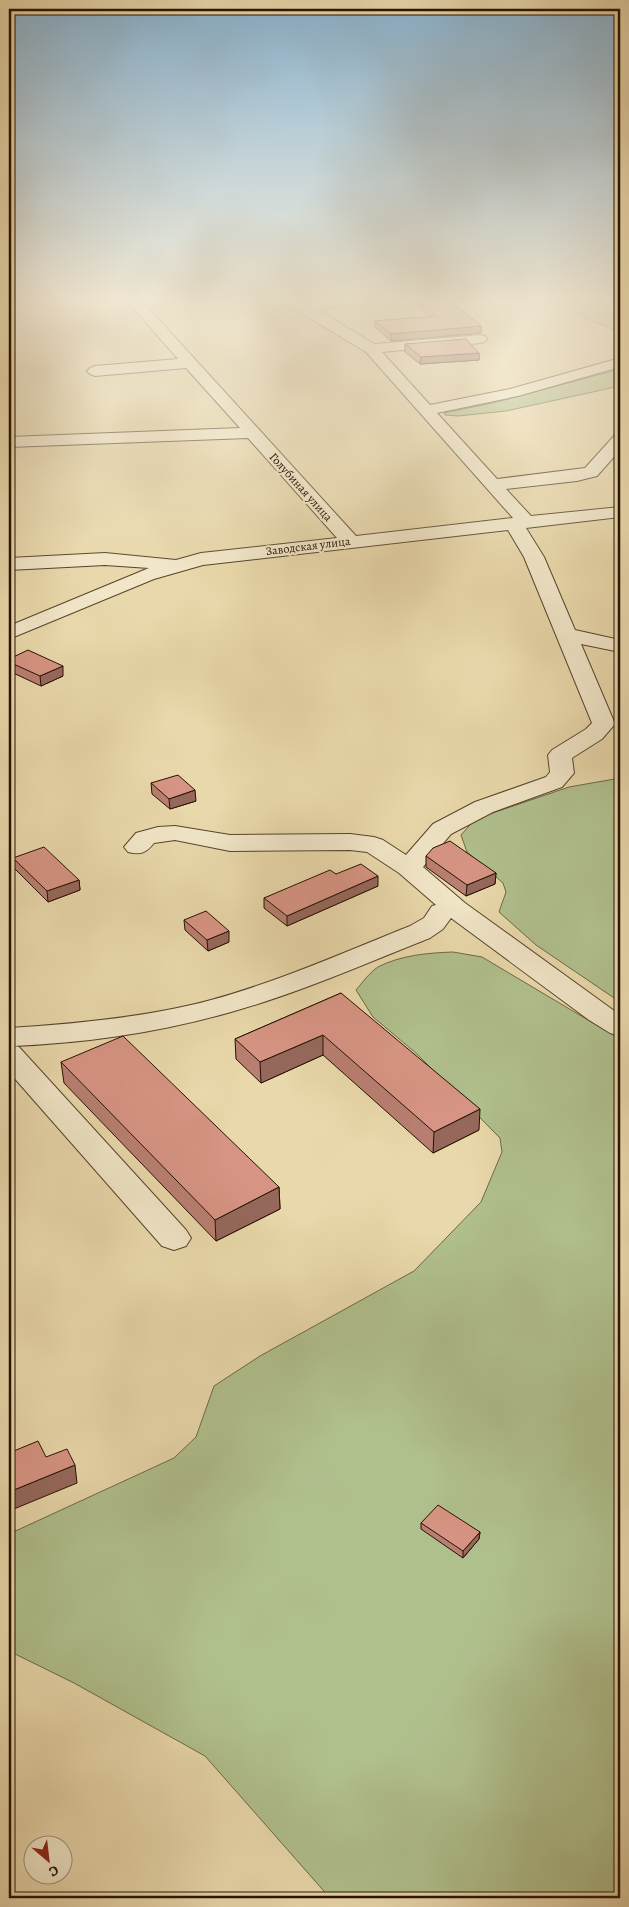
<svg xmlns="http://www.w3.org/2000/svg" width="629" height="1907" font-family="Alegreya,serif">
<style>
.green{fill:#b0c08d;stroke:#6a6946}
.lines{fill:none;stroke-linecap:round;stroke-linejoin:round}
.minor-casing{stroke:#56442b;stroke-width:2}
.minor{fill:#f1e6c8;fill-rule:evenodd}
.wall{fill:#b97f72;stroke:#251200}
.shaded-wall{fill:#96685c;stroke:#251200}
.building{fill:#d79484;stroke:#251200}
.labels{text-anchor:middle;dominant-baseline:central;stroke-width:4;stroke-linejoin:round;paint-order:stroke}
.far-street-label{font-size:12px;fill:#251200;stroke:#f1e6c8}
</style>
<rect width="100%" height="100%" fill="#e9d8ab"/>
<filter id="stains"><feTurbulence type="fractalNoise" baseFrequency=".004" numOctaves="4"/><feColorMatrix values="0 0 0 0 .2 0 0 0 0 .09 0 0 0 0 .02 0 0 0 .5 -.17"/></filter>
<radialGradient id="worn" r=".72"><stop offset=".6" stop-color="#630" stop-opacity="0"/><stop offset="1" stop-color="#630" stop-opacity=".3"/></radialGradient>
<g class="green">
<polygon points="551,299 620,299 620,332 582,317"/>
<polygon points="620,369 620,386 506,411 458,416 445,415 444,413 497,402"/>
<polygon points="620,778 620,1002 536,945 499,912 506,892 503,883 467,852 461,835 475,819 569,787"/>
<path d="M453,952L482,957L620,1039V1898H330L205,1756L74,1683L9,1651V1534L174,1458L196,1437L214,1386L260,1356L414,1271L481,1202L502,1152L500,1138L417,1054L373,1017L356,990C362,983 370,972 378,967C401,955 428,953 453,952Z"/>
</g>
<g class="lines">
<defs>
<path id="minor" d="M125,299H140L356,536L513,518L366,352L296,310L283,299H300L305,302L332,299H380L373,303L317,309L374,344L480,335L485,336L487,339L485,342L480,343L382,352L430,405L510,389L620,358V367L518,396L437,413L497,479L585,468L614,436L620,435V450L597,476L577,481L506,489L531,516L620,507V517L526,528L544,557L575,630L620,640V652L581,644L615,724L602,739L572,758L574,773L562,787L493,812L451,834L423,867L465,903L620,1015V1036L610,1033L589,1020L451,918L443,929L430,938C364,964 299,993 231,1012C161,1032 86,1043 14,1046L19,1047L186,1230L191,1238L186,1246L174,1250L162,1246L9,1072V1028C74,1024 149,1017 211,1000C280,981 345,952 410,926L424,918L432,906L436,905L399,873L367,852L350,850L230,851L175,840L154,843C146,853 141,855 128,852L124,847L136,833L158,827L175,826L230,835L350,834L374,837L383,840L406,855L433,824L475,802L546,777L550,772L548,755L552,750L586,729L592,723L524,557L508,530L203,565L154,579L9,639V626L149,568L105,565L9,570V558L105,553L176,560L201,553L337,538L248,438L9,447V437L240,428L186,368L95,376L90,374L87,371L90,368L95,366L178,359Z"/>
</defs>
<use href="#minor" class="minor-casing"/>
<use href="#minor" class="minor"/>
</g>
<g class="wall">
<polygon points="410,299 448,299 481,326 481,333 391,341 375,327 375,321 430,317"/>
<polygon points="405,344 479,353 479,360 420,364 405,352"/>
<polygon points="9,659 63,676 41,686 9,671"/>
<polygon points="151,783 196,801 170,809 152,794"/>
<polygon points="426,856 496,873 495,884 466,896 426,867"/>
<polygon points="13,858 79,880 80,890 48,902 14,868"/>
<polygon points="336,874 378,886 287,926 264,908 264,898"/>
<polygon points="184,920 229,942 208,951 185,930"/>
<polygon points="341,993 479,1130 433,1153 323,1055 261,1083 236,1059 235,1039"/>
<polygon points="61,1062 279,1187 280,1209 216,1241 64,1083"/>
<polygon points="421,1523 480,1532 479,1539 463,1558 421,1529"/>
</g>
<g class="shaded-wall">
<polygon points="481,326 481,333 391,341 391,334"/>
<polygon points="479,353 479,360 420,364 421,357"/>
<polygon points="63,666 63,676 41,686 40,676"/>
<polygon points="195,790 196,801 170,809 169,799"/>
<polygon points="496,873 495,884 466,896 467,885"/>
<polygon points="378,876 378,886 287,926 287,916"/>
<polygon points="79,880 80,890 48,902 47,891"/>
<polygon points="229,931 229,942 208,951 207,940"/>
<polygon points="323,1035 323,1055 261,1083 260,1062"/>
<polygon points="480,1109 479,1130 433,1153 434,1132"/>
<polygon points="279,1187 280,1209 216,1241 215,1220"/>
<polygon points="75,1465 77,1483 9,1511 9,1492"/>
<polygon points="480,1532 479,1539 463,1558 463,1551"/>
</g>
<g class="building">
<polygon points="417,299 448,299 481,326 391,334 375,321 437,316"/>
<polygon points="466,339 479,353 421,357 405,344"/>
<polygon points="28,650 63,666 40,676 9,662 9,659"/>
<polygon points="178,775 195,790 169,799 151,783"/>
<polygon points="450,841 496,873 467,885 426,856 433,848"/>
<polygon points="44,847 79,880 47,891 13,858"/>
<polygon points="361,864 378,876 287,916 264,898 330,870 336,874"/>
<polygon points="206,911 229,931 207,940 184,920"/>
<polygon points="341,993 480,1109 434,1132 323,1035 260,1062 235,1039"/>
<polygon points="123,1036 279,1187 215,1220 61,1062"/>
<polygon points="38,1441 46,1457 67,1449 75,1465 9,1492 9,1453"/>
<polygon points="438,1505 480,1532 463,1551 421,1523"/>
</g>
<linearGradient id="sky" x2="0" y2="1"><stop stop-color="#8ab5d4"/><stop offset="0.53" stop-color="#f5edd9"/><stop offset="1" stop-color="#f5edd9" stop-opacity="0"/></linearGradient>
<rect width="629" height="566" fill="url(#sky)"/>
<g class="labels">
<g class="far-street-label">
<text transform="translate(301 487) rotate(48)">Голубиная улица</text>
<text transform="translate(308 546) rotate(-7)">Заводская улица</text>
</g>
</g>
<rect width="629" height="1907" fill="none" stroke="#e9d8ab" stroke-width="30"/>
<rect x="10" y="10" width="609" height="1887" fill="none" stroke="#251200" stroke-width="2.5"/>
<rect x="15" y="15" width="599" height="1877" fill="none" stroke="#251200"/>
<g transform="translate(48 1860) rotate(152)"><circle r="24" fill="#f1e6c8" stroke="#9f9178"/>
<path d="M0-4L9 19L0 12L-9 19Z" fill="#8f2418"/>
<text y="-8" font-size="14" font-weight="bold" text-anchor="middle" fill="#251200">С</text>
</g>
<rect width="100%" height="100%" filter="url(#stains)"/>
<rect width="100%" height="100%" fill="url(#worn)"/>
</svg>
